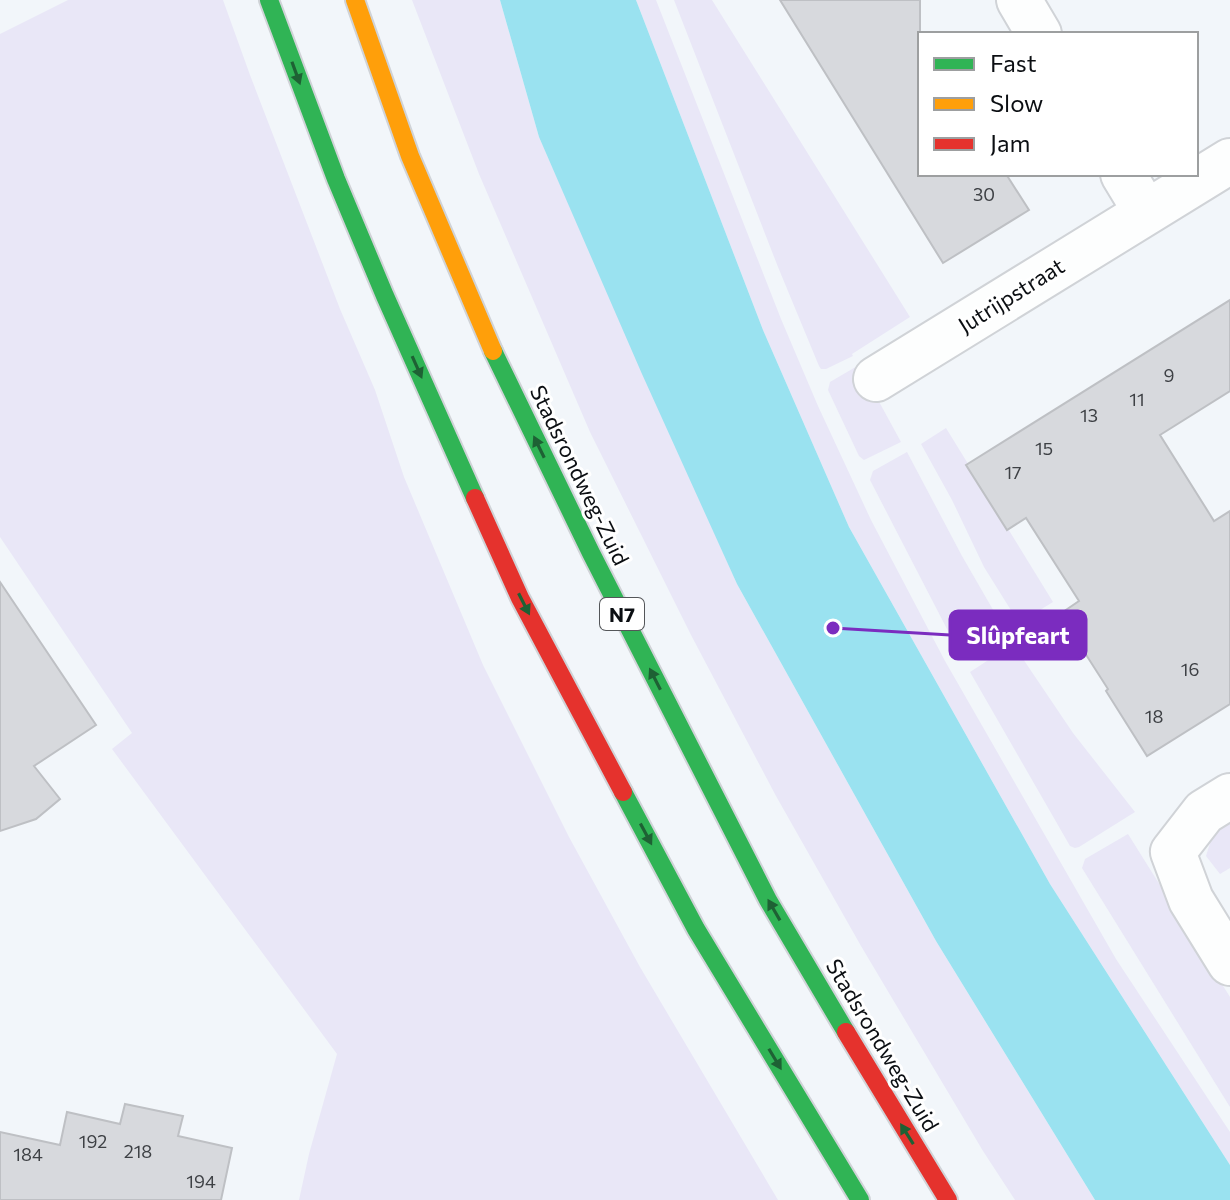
<svg xmlns="http://www.w3.org/2000/svg" width="1230" height="1200" font-family="Commissioner,sans-serif">
<style>
.green{fill:#e9e7f7}
.water{fill:#9ae2f0}
.building{fill:#d7d9dd;stroke:#bec0c4;stroke-width:2}
.lines{fill:none;stroke-linecap:round;stroke-linejoin:round}
.street-casing{stroke:#d0d3d7;stroke-width:48}
.fast-casing{stroke:#d0d3d7;stroke-width:22}
.slow-casing{stroke:#d0d3d7;stroke-width:22}
.jam-casing{stroke:#d0d3d7;stroke-width:22}
.street{stroke:#fdfefe;stroke-width:44}
.fast{stroke:#30b455;stroke-width:18}
.slow{stroke:#ff9f0a;stroke-width:18}
.jam{stroke:#e5322d;stroke-width:18}
.oneway{fill:#1e6134}
.labels{text-anchor:middle;dominant-baseline:central;stroke-width:6;stroke-linejoin:round;paint-order:stroke}
.number-label{font-size:18px;fill:#3e4145}
.shield{fill:#fff;stroke:#545659;stroke-width:2}
.shield-label{font-size:20px;font-weight:bold;fill:#0b0e12}
.street-label{font-size:22px;fill:#0b0e12;stroke:#fff}
.leader{fill:none;stroke:#7b2cbf;stroke-width:3}
.callout-dot{fill:#7b2cbf;stroke:#fff;stroke-width:3}
.callout{fill:#7b2cbf;stroke:#7b2cbf;stroke-width:3}
.callout-label{font-size:24px;text-anchor:middle;font-weight:bold;fill:#fff}
</style>
<rect width="100%" height="100%" fill="#f2f6fa"/>
<g class="green">
<polygon points="68,0 223,0 250,75 340,309 375,390 404,477 483,665 569,837 640,967 778,1200 299,1200 309,1154 337,1054 112,749 132,733 0,537 0,34"/>
<polygon points="412,0 500,0 539,137 737,584 936,941 1095,1200 1015,1200 983,1151 861,946 776,796 691,635 590,432 479,174"/>
<polygon points="636,0 656,0 781,319 818,406 871,520 945,661 1116,959 1230,1132 1230,1165 1050,884 849,527 763,330"/>
<polygon points="674,0 712,0 910,317 852,354 853,356 826,369 821,369 819,366 778,267"/>
<polygon points="859,365 901,442 864,460 859,456 828,390 830,382"/>
<polygon points="946,428 1053,602 1019,623 984,567 952,500 921,444"/>
<polygon points="907,452 962,556 1007,634 962,658 870,480 873,471"/>
<polygon points="1013,644 1073,733 1135,812 1079,847 1075,848 1070,846 970,672"/>
<polygon points="1230,816 1230,868 1220,874 1206,856 1215,827"/>
<polygon points="1128,834 1230,997 1230,1107 1082,868 1085,859"/>
</g>
<polygon class="water" points="500,0 636,0 763,330 849,527 1050,884 1230,1165 1230,1200 1095,1200 936,941 737,584 642,374 539,137"/>
<g class="building">
<polygon points="780,0 920,0 920,174 1006,174 1029,210 943,263"/>
<polygon points="1230,300 1230,391 1160,435 1214,521 1230,511 1230,704 1147,756 1106,691 1108,689 1060,614 1079,601 1026,518 1007,530 966,465"/>
<polygon points="0,582 96,725 34,766 60,799 36,819 0,831"/>
<polygon points="125,1104 183,1116 178,1136 232,1148 221,1200 0,1200 0,1132 60,1145 67,1112 120,1124"/>
</g>
<g class="lines">
<defs>
<g id="street">
<polyline points="1019,0 1039,34"/>
<polyline points="1123,174 1146,212"/>
<polyline points="876,379 1230,161"/>
<polyline points="1230,796 1204,812 1173,852 1191,900 1230,963"/>
</g>
<g id="fast">
<polyline points="269,0 336,179 385,296 475,498"/>
<polyline points="493,351 591,553 768,900 846,1032"/>
<polyline points="623,792 696,929 860,1200"/>
</g>
<polyline id="slow" points="355,0 410,156 493,351"/>
<g id="jam">
<polyline points="475,498 520,598 623,792"/>
<polyline points="846,1032 948,1200"/>
</g>
</defs>
<use href="#street" class="street-casing"/>
<use href="#fast" class="fast-casing"/>
<use href="#slow" class="slow-casing"/>
<use href="#jam" class="jam-casing"/>
<use href="#street" class="street"/>
<use href="#fast" class="fast"/>
<use href="#slow" class="slow"/>
<use href="#jam" class="jam"/>
</g>
<defs><path id="oneway-solid" d="M-6-.8H1V-3.2L6.5 0L1 3.2V.8H-6Z" transform="scale(2)"/></defs>
<g class="oneway">
<use href="#oneway-solid" transform="translate(296 73) rotate(70)"/>
<use href="#oneway-solid" transform="translate(417 367) rotate(66)"/>
<use href="#oneway-solid" transform="translate(539 447) rotate(-116)"/>
<use href="#oneway-solid" transform="translate(524 604) rotate(63)"/>
<use href="#oneway-solid" transform="translate(655 679) rotate(-117)"/>
<use href="#oneway-solid" transform="translate(646 834) rotate(62)"/>
<use href="#oneway-solid" transform="translate(774 910) rotate(-120)"/>
<use href="#oneway-solid" transform="translate(775 1059) rotate(59)"/>
<use href="#oneway-solid" transform="translate(907 1134) rotate(-122)"/>
</g>
<g class="labels">
<g class="number-label">
<text x="984" y="194">30</text>
<text x="1169" y="375">9</text>
<text x="1137" y="399">11</text>
<text x="1089" y="415">13</text>
<text x="1044" y="448">15</text>
<text x="1013" y="472">17</text>
<text x="1190" y="669">16</text>
<text x="1154" y="716">18</text>
<text x="93" y="1141">192</text>
<text x="138" y="1151">218</text>
<text x="28" y="1154">184</text>
<text x="201" y="1181">194</text>
</g>
<rect class="shield" x="600" y="598" width="44" height="32" rx="6"/>
<g class="shield-label">
<text x="622" y="614">N7</text>
</g>
<g class="street-label">
<text transform="translate(1011 295) rotate(-32)">Jutrijpstraat</text>
<text transform="translate(580 475) rotate(64)">Stadsrondweg-Zuid</text>
<text transform="translate(883 1045) rotate(59)">Stadsrondweg-Zuid</text>
</g>
</g>
<path class="leader" d="M833 628L950 635"/>
<circle class="callout-dot" cx="833" cy="628" r="8"/>
<rect class="callout" x="950" y="611" width="136" height="48" rx="8"/>
<g class="callout-label">
<text x="1018" y="644">Slûpfeart</text>
</g>
<rect x="918" y="32" width="280" height="144" fill="#ffffff" stroke="#9d9fa0" stroke-width="2"/>
<rect x="934" y="58" width="40" height="12" fill="#30b455" stroke="#9d9fa0" stroke-width="2"/>
<text x="990" y="72" font-size="24" fill="#0b0e12">Fast</text>
<rect x="934" y="98" width="40" height="12" fill="#ff9f0a" stroke="#9d9fa0" stroke-width="2"/>
<text x="990" y="112" font-size="24" fill="#0b0e12">Slow</text>
<rect x="934" y="138" width="40" height="12" fill="#e5322d" stroke="#9d9fa0" stroke-width="2"/>
<text x="990" y="152" font-size="24" fill="#0b0e12">Jam</text>
</svg>
